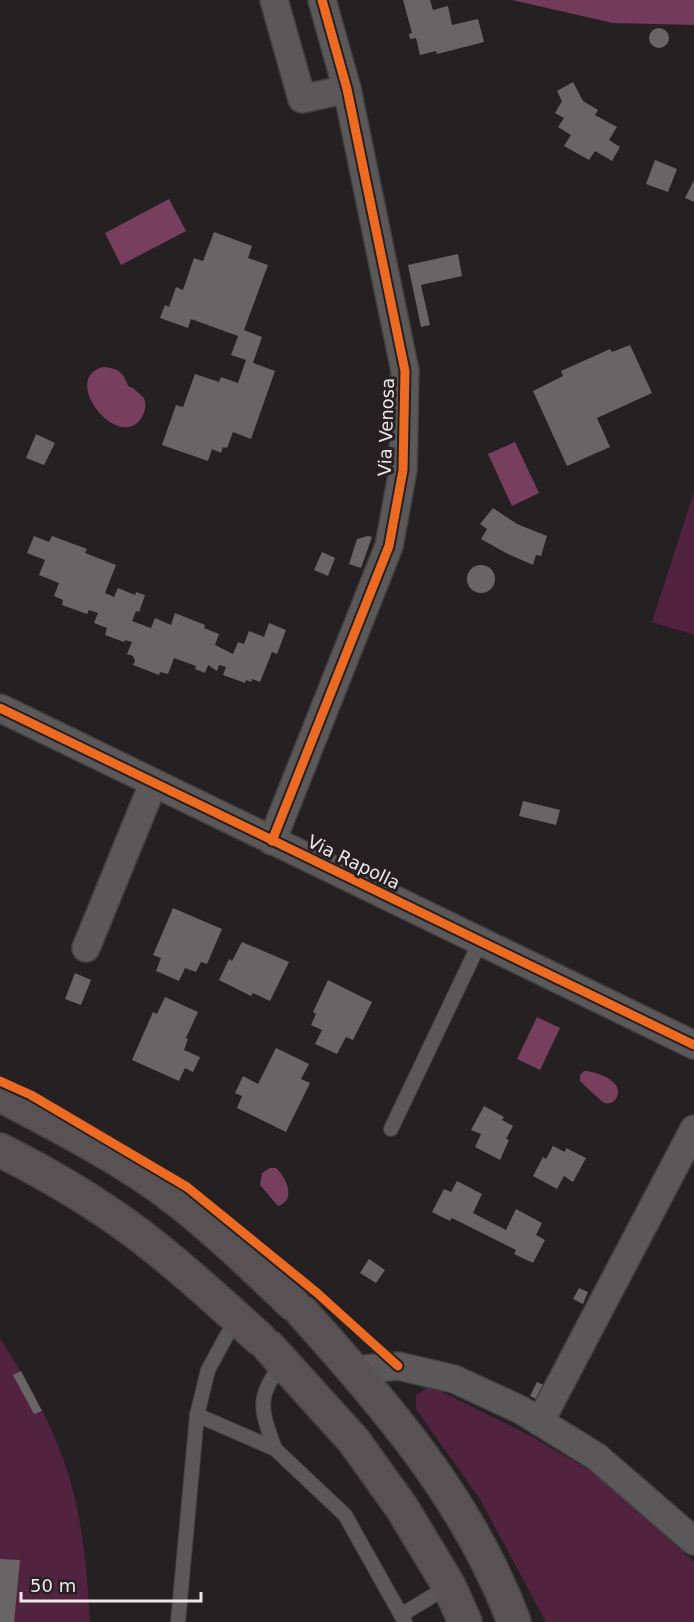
<svg xmlns="http://www.w3.org/2000/svg" width="694" height="1622" font-family="'DejaVu Sans',sans-serif">
<style>
.green{fill:#52233e}
.forest{fill:#723b59}
.water{fill:#783e5d}
.building{fill:#696567}
.lines{fill:none;stroke-linecap:round;stroke-linejoin:round}
.lane-casing{stroke:#423f40;stroke-width:16}
.street-casing{stroke:#423f40;stroke-width:30}
.secondary-casing{stroke:#423f40;stroke-width:36}
.lane{stroke:#5b5859;stroke-width:14}
.street{stroke:#5b5859;stroke-width:27}
.secondary{stroke:#595255;stroke-width:33}
.cycleway-casing{stroke:#262023;stroke-width:13}
.cycleway{stroke:#ed6a23;stroke-width:9}
.labels{text-anchor:middle;dominant-baseline:central;stroke-width:6;stroke-linejoin:round;paint-order:stroke}
.street-label{font-size:18px;fill:#ece8ea;stroke:#262023}
</style>
<rect width="100%" height="100%" fill="#252123"/>
<g class="green">
<polygon points="694,492 694,635 652,622"/>
<path d="M0,1338C27,1381 53,1425 68,1473C83,1521 87,1572 90,1622H0Z"/>
<polygon points="430,1386 529,1435 610,1482 694,1562 694,1622 546,1622 480,1499 416,1409 416,1395"/>
</g>
<polygon class="forest" points="512,0 694,0 694,25 613,23"/>
<g class="water">
<polygon points="169,199 186,231 121,265 105,233"/>
<path d="M103,367C117,368 124,372 128,386L133,388L144,398C147,405 145,413 140,420C116,450 60,378 103,367Z"/>
<polygon points="515,442 539,493 512,506 488,454"/>
<polygon points="537,1017 560,1028 540,1070 517,1059"/>
<path d="M584,1071C593,1071 608,1076 615,1084C622,1091 616,1106 605,1103C603,1103 583,1084 580,1081V1075Z"/>
<path d="M270,1168H276C286,1177 297,1200 278,1206L260,1185L262,1173Z"/>
</g>
<g class="building">
<polygon points="403,0 430,0 433,10 448,6 452,25 478,19 484,42 437,54 436,51 420,55 416,38 410,39 409,34 412,33"/>
<circle cx="659" cy="38" r="10"/>
<polygon points="573,82 583,101 598,110 595,115 617,127 609,140 620,147 612,161 595,151 589,160 564,146 571,135 558,127 564,118 555,113 562,101 557,91"/>
<polygon points="655,160 677,169 668,192 646,184"/>
<polygon points="694,180 694,202 685,198"/>
<polygon points="214,232 252,246 248,258 268,265 244,330 262,337 253,363 275,371 251,439 233,432 227,448 223,447 221,453 212,449 208,461 162,445 176,405 183,407 195,374 219,382 221,377 238,383 246,360 231,355 238,336 191,319 188,328 160,318 165,305 169,307 176,287 183,290 194,258 203,261"/>
<polygon points="458,254 462,276 421,285 430,325 421,327 408,265"/>
<polygon points="630,345 652,393 597,418 610,447 567,466 533,391 563,376 561,371 610,349 612,352"/>
<polygon points="36,434 55,443 44,465 26,458"/>
<polygon points="493,508 517,524 547,536 541,556 536,555 533,565 506,553 481,539 487,529 480,524"/>
<polygon points="34,536 49,542 52,536 87,549 85,553 116,565 105,593 114,597 118,588 135,595 136,592 145,595 139,612 136,611 132,621 151,628 155,618 171,625 175,613 205,625 204,628 219,634 215,645 233,654 238,642 244,644 249,631 264,637 269,623 286,630 277,654 272,652 260,682 252,679 251,682 246,680 245,683 223,675 226,667 219,665 217,671 208,665 205,673 195,669 196,666 174,658 168,674 160,672 159,675 133,665 135,661 133,656 127,654 132,642 125,640 124,642 105,635 107,628 94,623 98,613 89,610 87,614 62,605 63,600 54,596 59,583 39,575 45,560 27,553"/>
<polygon points="368,536 372,537 361,568 349,564 357,539"/>
<polygon points="322,552 335,558 328,576 314,570"/>
<circle cx="481" cy="579" r="14"/>
<polygon points="523,801 560,810 556,825 519,816"/>
<polygon points="173,908 222,929 207,964 201,962 196,972 185,968 179,981 156,971 161,958 153,955"/>
<polygon points="242,942 289,962 270,1001 253,993 251,996 219,980 229,959 232,961"/>
<polygon points="75,973 91,980 81,1005 65,999"/>
<polygon points="328,980 372,1002 353,1040 346,1037 337,1054 315,1044 322,1030 311,1025 316,1014 313,1012"/>
<polygon points="165,997 198,1012 186,1038 188,1039 184,1050 200,1057 193,1072 185,1068 179,1081 132,1060 153,1012 157,1014"/>
<polygon points="276,1048 309,1064 301,1079 310,1083 286,1132 237,1108 242,1096 235,1093 243,1076 258,1084"/>
<polygon points="484,1106 504,1117 502,1120 513,1126 506,1139 509,1140 500,1160 475,1147 481,1134 471,1130"/>
<polygon points="553,1146 565,1152 566,1148 586,1158 573,1182 564,1176 557,1189 533,1176 543,1157 546,1159"/>
<polygon points="457,1181 482,1194 473,1213 506,1230 516,1209 542,1223 536,1235 545,1240 533,1263 514,1254 516,1250 452,1218 450,1221 432,1212 444,1189 451,1192"/>
<polygon points="369,1259 385,1270 376,1283 360,1273"/>
<polygon points="579,1288 588,1292 583,1304 573,1299"/>
<polygon points="21,1371 42,1411 34,1414 13,1375"/>
<polygon points="537,1382 550,1388 541,1402 530,1396"/>
<polygon points="0,1559 20,1560 14,1622 0,1622"/>
</g>
<g class="lines">
<defs>
<g id="lane">
<polyline points="391,1129 480,942"/>
<polyline points="197,1415 275,1449 345,1515 405,1622"/>
<path d="M275,1449C261,1410 255,1397 283,1363"/>
<polyline points="401,1615 449,1586"/>
<polyline points="178,1622 197,1415 208,1370 227,1335 239,1320"/>
</g>
<g id="street">
<polyline points="274,0 302,99 347,89"/>
<polyline points="0,708 694,1045"/>
<polyline points="272,841 389,546 403,470 405,371 347,89 322,0"/>
<polyline points="86,948 153,784"/>
<polyline points="354,1370 398,1366 454,1379 521,1410 597,1457 694,1541"/>
<polyline points="540,1422 694,1129"/>
</g>
<g id="secondary">
<path d="M0,1095C50,1121 100,1147 147,1178C200,1214 247,1260 293,1304"/>
<path d="M0,1150C46,1173 92,1200 134,1231C178,1264 219,1302 260,1339"/>
<path d="M302,1312C386,1405 470,1503 514,1622"/>
<polyline points="269,1347 354,1441 402,1508 449,1586 465,1622"/>
</g>
</defs>
<use href="#lane" class="lane-casing"/>
<use href="#street" class="street-casing"/>
<use href="#secondary" class="secondary-casing"/>
<use href="#lane" class="lane"/>
<use href="#street" class="street"/>
<use href="#secondary" class="secondary"/>
<defs>
<g id="cycleway">
<polyline points="0,708 694,1045"/>
<polyline points="272,841 389,546 403,470 405,371 347,89 322,0"/>
<polyline points="0,1081 31,1095 187,1187 316,1292 398,1366"/>
</g>
</defs>
<use href="#cycleway" class="cycleway-casing"/>
<use href="#cycleway" class="cycleway"/>
</g>
<g class="labels">
<g class="street-label">
<text transform="translate(386 427) rotate(-88)">Via Venosa</text>
<text transform="translate(354 862) rotate(26)">Via Rapolla</text>
</g>
</g>
<path d="M21 1592v9h180v-9" fill="none" stroke="#ece8ea" stroke-width="3"/>
<text x="30" y="1592" font-size="18" fill="#ece8ea" stroke="#262023" stroke-width="4.5" paint-order="stroke">50 m</text>
</svg>
